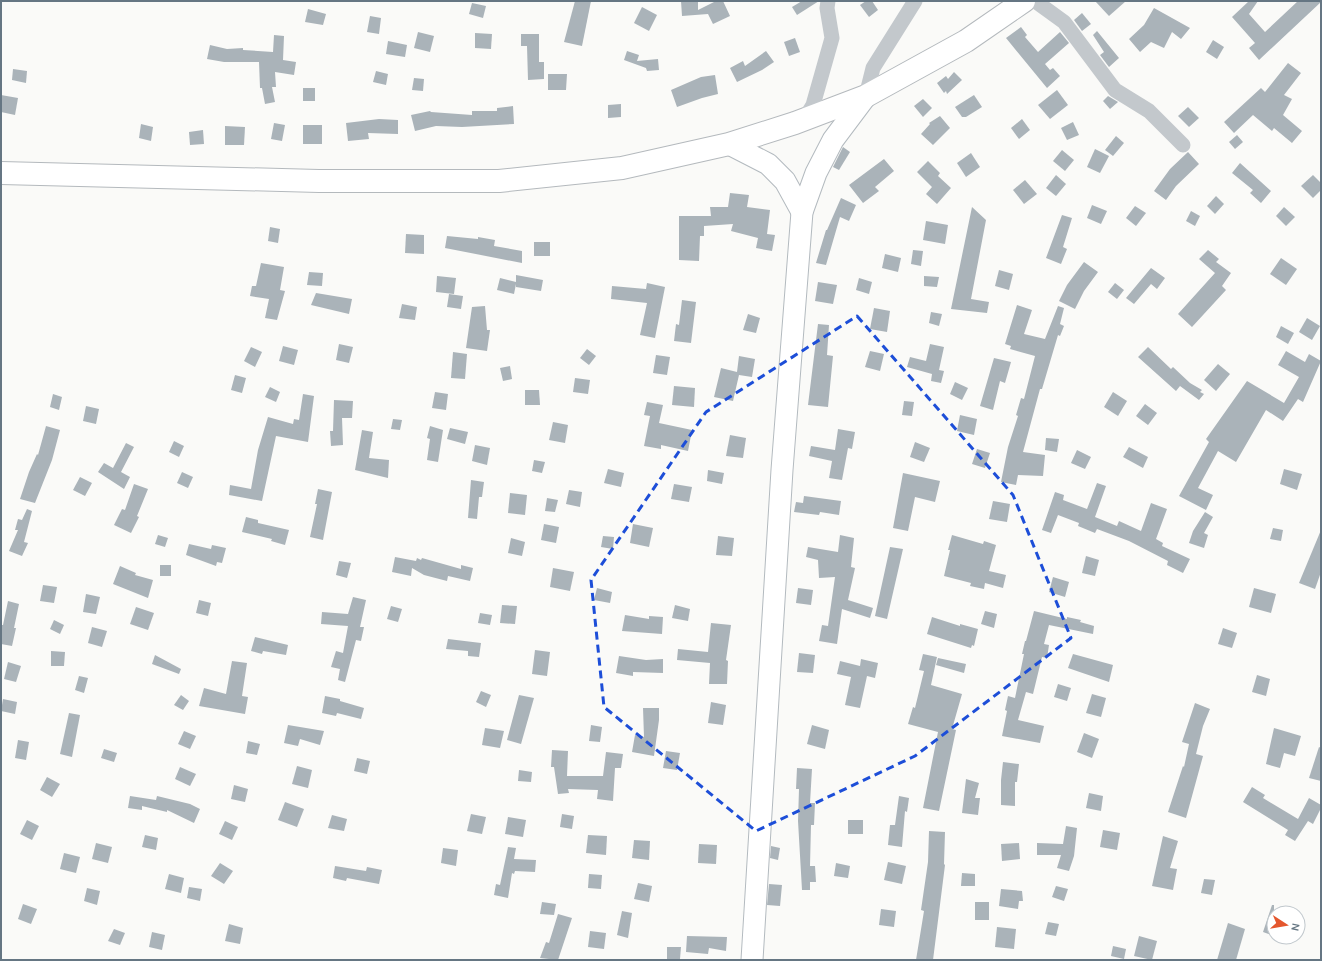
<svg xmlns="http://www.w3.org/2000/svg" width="1322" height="961" font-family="Karla,sans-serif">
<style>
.building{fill:#aab3b9}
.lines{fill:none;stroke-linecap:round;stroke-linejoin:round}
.secondary-casing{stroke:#b3babf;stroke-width:23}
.trunk-casing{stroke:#b4b9bd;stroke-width:24}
.minor{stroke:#c3c8cc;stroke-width:15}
.secondary{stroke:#fff;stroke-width:21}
.trunk{stroke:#fff;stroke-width:22}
.marked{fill:none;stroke:#1d4ed8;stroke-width:3;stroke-dasharray:8 5;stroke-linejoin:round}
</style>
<rect width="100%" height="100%" fill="#fafaf8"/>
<g class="building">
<polygon points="575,1 591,1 582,46 564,42"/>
<polygon points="681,1 698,1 698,10 716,1 723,1 730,16 713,24 708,14 682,16"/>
<polygon points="802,1 819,1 797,15 792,7"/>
<polygon points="866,1 872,1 878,10 869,17 860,5"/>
<polygon points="1095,1 1126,1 1109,16"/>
<polygon points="1249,1 1258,1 1249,14 1265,32 1298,1 1321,2 1259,60 1249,48 1255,43 1232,17"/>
<polygon points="472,3 486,6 483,18 469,14"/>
<polygon points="642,7 657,15 649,31 634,23"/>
<polygon points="1154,8 1190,28 1181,39 1172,32 1164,48 1151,42 1140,52 1129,39 1144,25"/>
<polygon points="308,9 326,14 323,25 305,22"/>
<polygon points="1082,13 1091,24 1082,31 1074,20"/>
<polygon points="370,16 381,18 379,34 367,32"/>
<polygon points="1021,27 1027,35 1025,37 1038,52 1060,32 1069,43 1045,64 1050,70 1053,68 1060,76 1047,88 1006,38"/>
<polygon points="1097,31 1119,58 1109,67 1100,55 1104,52 1093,35"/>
<polygon points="418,32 434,36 430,52 414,48"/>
<polygon points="475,33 492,34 491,49 475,48"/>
<polygon points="521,34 539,34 539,62 544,62 544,79 528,80 527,46 521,46"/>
<polygon points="274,35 284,36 283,60 296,62 294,75 275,72 276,87 272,87 275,102 265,104 262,88 260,88 259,62 224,62 207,59 210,45 227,49 243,48 243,50 273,52"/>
<polygon points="795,38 800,52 789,56 784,42"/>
<polygon points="1213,40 1224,47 1217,59 1206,52"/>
<polygon points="388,41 407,45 405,57 386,54"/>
<polygon points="627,51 639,55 637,61 658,59 659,70 647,71 646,68 624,60"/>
<polygon points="766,51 774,62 762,70 737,82 730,68 743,61 745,66"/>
<polygon points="1288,63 1301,73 1284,95 1292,99 1283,115 1302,131 1292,143 1274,128 1272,131 1253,115 1234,133 1224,122 1261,88 1265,92"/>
<polygon points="13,69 27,71 26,83 12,80"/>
<polygon points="376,71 388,74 386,85 373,82"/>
<polygon points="954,72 962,80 947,94 946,91 944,93 937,83 946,76 948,79"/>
<polygon points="548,74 567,74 566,90 548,90"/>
<polygon points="715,75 718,94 702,98 677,107 671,90 701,77"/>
<polygon points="414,78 424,79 423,91 412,90"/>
<rect x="303" y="88" width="12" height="13"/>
<polygon points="1057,90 1068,105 1050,119 1038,105"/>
<polygon points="1,95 18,98 15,115 1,112"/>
<polygon points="974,95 982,107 966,117 962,117 955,107"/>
<polygon points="1108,96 1118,102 1110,109 1103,101"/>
<polygon points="923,99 932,108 923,117 914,106"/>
<polygon points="621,104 621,117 608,118 608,105"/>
<polygon points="513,106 514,124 462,127 436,126 415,131 411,115 430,111 431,112 472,115 472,111 497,111 497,108"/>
<polygon points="1188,107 1199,118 1189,127 1178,116"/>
<polygon points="940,116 950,128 933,145 921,134 930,124 929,123"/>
<polygon points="379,119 398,120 398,134 368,133 369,139 348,141 346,123"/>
<polygon points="1022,119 1030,130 1019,139 1011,128"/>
<polygon points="1073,122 1079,135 1067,140 1061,128"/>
<polygon points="274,123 285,125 282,141 271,139"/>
<polygon points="141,124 153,127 151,141 139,138"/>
<rect x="303" y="125" width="19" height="19"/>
<polygon points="225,126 245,127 244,145 225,145"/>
<polygon points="203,130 204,144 190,145 189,132"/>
<polygon points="1237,135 1243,142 1235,149 1229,142"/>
<polygon points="1116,136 1124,143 1113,156 1105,150"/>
<polygon points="843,147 850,152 839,170 833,167"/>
<polygon points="1095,149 1109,156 1100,173 1087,167"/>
<polygon points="1062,150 1074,160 1065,171 1053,161"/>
<polygon points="1188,152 1199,164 1176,186 1166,200 1154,191 1170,169"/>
<polygon points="971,153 980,167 966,177 957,163"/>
<polygon points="884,159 894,171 875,187 879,191 863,203 849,185"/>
<polygon points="928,161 940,173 938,176 951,188 937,204 926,194 932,187 917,172"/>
<polygon points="1240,163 1271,191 1261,203 1250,193 1253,190 1232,173"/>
<polygon points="1056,175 1066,184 1056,196 1046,188"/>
<polygon points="1313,175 1321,183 1321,190 1313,198 1301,186"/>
<polygon points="1025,180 1037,194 1024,204 1013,190"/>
<polygon points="730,193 749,195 747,207 770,210 767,234 775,235 772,251 756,248 758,238 731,231 733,224 704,226 704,236 700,236 699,261 679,260 679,216 711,216 710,207 728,207"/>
<polygon points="1216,196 1224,204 1215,214 1207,206"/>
<polygon points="841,198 856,205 849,221 840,217 826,265 816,263 826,230 827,230"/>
<polygon points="1092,205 1107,211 1101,224 1087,218"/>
<polygon points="1135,206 1146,213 1136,226 1126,218"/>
<polygon points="972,207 986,220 971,299 989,302 987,313 951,309"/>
<polygon points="1284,207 1295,217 1286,226 1276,216"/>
<polygon points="1191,211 1200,216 1195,226 1186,221"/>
<polygon points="1062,215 1072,218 1063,247 1067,249 1061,264 1046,258"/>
<polygon points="926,221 948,225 945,244 923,240"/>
<polygon points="270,227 280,229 278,243 268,241"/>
<polygon points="406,234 424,235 424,254 405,253"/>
<polygon points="447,236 478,239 478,237 495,240 494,246 522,251 522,263 445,248"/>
<rect x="534" y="242" width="16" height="14"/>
<polygon points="913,250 923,251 921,266 911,264"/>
<polygon points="1208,250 1219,259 1216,262 1231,273 1222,286 1226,290 1192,327 1178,314 1215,273 1199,259"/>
<polygon points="885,254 901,258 898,272 882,268"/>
<polygon points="1281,258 1297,269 1286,285 1270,274"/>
<polygon points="1084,262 1098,272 1084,291 1075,309 1059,301 1067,285"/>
<polygon points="261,263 284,267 280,290 285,291 277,320 265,318 269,299 250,296 252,286 256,286"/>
<polygon points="1151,268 1165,278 1157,289 1151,284 1134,304 1126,298"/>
<polygon points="999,270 1013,274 1009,290 995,286"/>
<polygon points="309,272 323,273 322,286 307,285"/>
<polygon points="516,275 543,280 541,291 516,287 516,284 514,294 497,290 500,278 516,282"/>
<polygon points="437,276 456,278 454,294 436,292"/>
<polygon points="924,276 939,277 937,287 924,286"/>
<polygon points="859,278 872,282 869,294 856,290"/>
<polygon points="818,282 837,285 833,304 815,301"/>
<polygon points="647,283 665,287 655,338 640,335 647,303 611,299 612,286 646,289"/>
<polygon points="1115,283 1124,290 1117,299 1108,292"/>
<polygon points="316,293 352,299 349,314 311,305"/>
<polygon points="449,294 463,296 461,309 447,307"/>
<polygon points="682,300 696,302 691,343 674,341 676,324 679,325"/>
<polygon points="402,304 417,307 415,320 399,318"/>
<polygon points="1017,305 1032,310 1024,334 1045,339 1058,306 1064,308 1060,324 1064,326 1060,336 1058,335 1042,389 1040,389 1023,452 1045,455 1043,476 1018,475 1016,485 1001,482 1008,447 1018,416 1016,415 1021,398 1024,399 1035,356 1010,349 1011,346 1005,344"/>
<polygon points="485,306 487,330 490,330 487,351 466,348 472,307"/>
<polygon points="874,308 890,311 887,332 870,329"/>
<polygon points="931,312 942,314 939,326 929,323"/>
<polygon points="748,314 760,318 756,333 743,330"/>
<polygon points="1307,318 1320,326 1312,340 1299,332"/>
<polygon points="818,324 829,325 827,355 833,356 828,407 808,405"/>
<polygon points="1281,326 1294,333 1288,344 1276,337"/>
<polygon points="339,344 353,347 349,363 336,360"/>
<polygon points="930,344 944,347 939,370 944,371 941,383 931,381 932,374 907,367 910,357 926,361"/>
<polygon points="283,346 298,350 294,365 279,361"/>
<polygon points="251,347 262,352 255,367 244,361"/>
<polygon points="1148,347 1171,369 1173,367 1190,383 1202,390 1200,392 1204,394 1199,400 1180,386 1176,391 1138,357"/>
<polygon points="587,349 596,356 589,365 580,358"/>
<polygon points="870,351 884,354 880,371 865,367"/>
<polygon points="1286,351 1305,362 1309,354 1321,361 1303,402 1298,399 1283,421 1266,410 1236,462 1218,451 1198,488 1213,495 1206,510 1179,496 1209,442 1206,439 1247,381 1284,403 1299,377 1278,365"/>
<polygon points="453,352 467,354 465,379 451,378"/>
<polygon points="656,355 670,357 667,375 653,373"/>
<polygon points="739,356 755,359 752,377 739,375 733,401 714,397 721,368 737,372"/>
<polygon points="994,358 1011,362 1005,383 1000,381 993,410 980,406"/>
<polygon points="1218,364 1230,374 1216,391 1204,380"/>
<polygon points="510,366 512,379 503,381 500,368"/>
<polygon points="235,375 246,378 242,393 231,390"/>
<polygon points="575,378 590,380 588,394 573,392"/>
<polygon points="955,382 968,388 962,400 950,394"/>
<polygon points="674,386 695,388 694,407 672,405"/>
<polygon points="270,387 280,392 276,402 265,397"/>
<polygon points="525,390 539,390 540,405 525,405"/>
<polygon points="435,392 448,394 446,410 432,408"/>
<polygon points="1113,392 1127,401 1118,416 1104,407"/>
<polygon points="53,394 62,397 59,410 50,407"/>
<polygon points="303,394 314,396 308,442 276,436 262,501 229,495 230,485 251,489 258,450 268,417 293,424 294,419 299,420"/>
<polygon points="334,400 353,401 352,418 342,418 343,445 331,446 330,431 333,431"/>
<polygon points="904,401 914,402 912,416 902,415"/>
<polygon points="647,402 663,405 659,423 692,430 688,451 661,445 661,449 644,446 650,416 644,415"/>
<polygon points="1145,404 1157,413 1148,425 1136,416"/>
<polygon points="86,406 99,409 96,424 83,421"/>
<polygon points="960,415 977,419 974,435 957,431"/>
<polygon points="393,419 402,420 400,430 391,429"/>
<polygon points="553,422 568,425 565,443 549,440"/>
<polygon points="46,426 60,430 52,460 35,503 20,499 29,472 37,454 38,455"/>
<polygon points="430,426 443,430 438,462 427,460 430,439 427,438"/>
<polygon points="450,428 468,432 465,444 447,439"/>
<polygon points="838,429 855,432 852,449 848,448 842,480 829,478 832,461 809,456 811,446 835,450"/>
<polygon points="362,430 373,432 369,458 389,460 388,478 355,470"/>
<polygon points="730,435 746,438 743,458 726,456"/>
<polygon points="1046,438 1059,439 1057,452 1045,450"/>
<polygon points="174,441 184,446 179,457 169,452"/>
<polygon points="915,442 930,448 924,462 910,457"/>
<polygon points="126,443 134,447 121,472 130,477 124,489 98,472 104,463 113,468"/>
<polygon points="475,445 490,448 487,465 472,461"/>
<polygon points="1129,447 1148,457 1143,468 1123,457"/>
<polygon points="977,449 990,453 985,468 972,464"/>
<polygon points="1077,450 1091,457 1085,469 1071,463"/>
<polygon points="534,460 545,462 542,473 532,471"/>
<polygon points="608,469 624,473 621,487 604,483"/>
<polygon points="1284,469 1302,474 1297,490 1280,484"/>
<polygon points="708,470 724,473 722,484 707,481"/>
<polygon points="182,472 193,477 188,488 177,483"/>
<polygon points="903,473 940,481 935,502 915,497 908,531 893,528"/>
<polygon points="80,477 92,483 85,496 73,490"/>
<polygon points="471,480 484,482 482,497 479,497 477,519 468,518"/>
<polygon points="1097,483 1106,486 1095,517 1117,526 1119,521 1141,531 1151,503 1167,509 1156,539 1163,543 1162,546 1190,559 1183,573 1167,565 1168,561 1129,541 1097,529 1095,533 1078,526 1079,523 1058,515 1051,533 1042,530 1055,492 1064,495 1063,500 1087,509"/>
<polygon points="134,484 148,489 137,516 139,517 131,533 114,525 122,509 125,510"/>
<polygon points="674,484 692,487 689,502 671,499"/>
<polygon points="318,489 332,492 323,540 310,537 317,504 315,504"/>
<polygon points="569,490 582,492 580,507 566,504"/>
<polygon points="510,493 527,495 525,515 508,513"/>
<polygon points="804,496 841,501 839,515 820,512 819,515 794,512 796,502 803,503"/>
<polygon points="547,498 558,500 555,512 545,511"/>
<polygon points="993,501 1010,504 1007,522 989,519"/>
<polygon points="27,509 32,511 24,542 28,543 22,556 9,551 18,530 15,530 18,519 22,520"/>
<polygon points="1205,512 1213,517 1204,533 1208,535 1204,548 1189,543 1193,531"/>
<polygon points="246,517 258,520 258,523 289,530 285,545 271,541 272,539 242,532"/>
<polygon points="544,524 559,527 556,543 541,540"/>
<polygon points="633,524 653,528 649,547 630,543"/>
<polygon points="1273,528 1283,530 1281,541 1270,539"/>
<polygon points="1321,530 1321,572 1315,589 1299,583"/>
<polygon points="158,535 168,538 165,547 155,544"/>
<polygon points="840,535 854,538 851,567 855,568 848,600 873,608 870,618 842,609 837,644 819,641 822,625 828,626 835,577 819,578 818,560 806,557 808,547 838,552"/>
<polygon points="952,535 983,544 984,541 996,545 989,571 1006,575 1003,588 985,583 984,589 970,586 971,583 944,576 950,550 948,550"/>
<polygon points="603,536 614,537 613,549 601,547"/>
<polygon points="718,536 734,538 732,556 716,555"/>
<polygon points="511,538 525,542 522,556 508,553"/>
<polygon points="189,544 211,549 212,545 226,548 222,563 217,562 216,566 186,555"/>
<polygon points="890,547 903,549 887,619 875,616"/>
<polygon points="1086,556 1099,560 1095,576 1082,573"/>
<polygon points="395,557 416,561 417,558 421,560 422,558 461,569 461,565 473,568 470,581 448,576 447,581 424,575 412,568 411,576 392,572"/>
<polygon points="339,561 351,563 347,578 336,575"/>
<rect x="160" y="565" width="11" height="11"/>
<polygon points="120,566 136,573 135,575 153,580 148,598 113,584"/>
<polygon points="553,568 574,572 570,591 550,587"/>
<polygon points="1053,577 1069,582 1065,597 1049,592"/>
<polygon points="43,585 57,587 54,603 40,601"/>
<polygon points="597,588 612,592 610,603 594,600"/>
<polygon points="798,588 813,590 811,605 796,603"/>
<polygon points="1254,588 1276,594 1271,613 1249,607"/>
<polygon points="86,594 100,597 96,614 83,612"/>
<polygon points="353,597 366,600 360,627 364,627 361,641 356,640 345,682 338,680 340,669 331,667 336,651 343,653 348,626 321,624 322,612 348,614"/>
<polygon points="199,600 211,603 208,616 196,613"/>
<polygon points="8,601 19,604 14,628 16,628 12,646 1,644 1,625 3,625"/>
<polygon points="502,605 517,606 515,624 500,623"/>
<polygon points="675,605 690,609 688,621 672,618"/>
<polygon points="391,606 402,609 398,622 387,619"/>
<polygon points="136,607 154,613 148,630 130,624"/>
<polygon points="985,611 997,614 994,628 981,624"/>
<polygon points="1034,611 1067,619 1067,617 1081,620 1080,622 1094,626 1093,634 1049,625 1044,644 1049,645 1047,658 1042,657 1033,694 1026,692 1018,720 1044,726 1040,743 1002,736 1007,711 1005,710 1008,696 1015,698 1024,654 1022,654 1025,641 1026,641"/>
<polygon points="480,613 492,615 490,625 478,623"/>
<polygon points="625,615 649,619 649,616 663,617 662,634 622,631"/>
<polygon points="932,617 960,626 960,624 978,629 974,646 972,645 971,648 927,634"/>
<polygon points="54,620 64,625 60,634 50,629"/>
<polygon points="711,623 731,625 726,660 728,661 727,684 709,684 710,663 677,660 678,649 708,652"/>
<polygon points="92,627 107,631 102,647 88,643"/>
<polygon points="1223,628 1237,633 1232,648 1218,644"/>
<polygon points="255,637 288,645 286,655 263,651 262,654 251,651"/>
<polygon points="448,639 481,643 479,657 468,656 468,651 446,649"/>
<polygon points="535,650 550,652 547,676 532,674"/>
<polygon points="51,651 65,652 64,666 51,666"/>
<polygon points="799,653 815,655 813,673 797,672"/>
<polygon points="923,654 937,657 931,685 962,694 952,729 956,730 939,811 923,808 938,732 908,724 913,707 915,708 924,671 919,670"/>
<polygon points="1073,654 1113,665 1109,682 1068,668"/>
<polygon points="155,655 181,669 179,674 152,664"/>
<polygon points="619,656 646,660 663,659 663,673 633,672 633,676 616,673"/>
<polygon points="938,658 966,664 964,673 936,665"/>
<polygon points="861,659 878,663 875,678 867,676 860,708 845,705 851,677 837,674 840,661 860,666"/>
<polygon points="232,661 247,663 242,696 248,697 245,714 199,706 204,688 226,694"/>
<polygon points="8,662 21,666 16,682 4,679"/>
<polygon points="1257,675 1270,679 1266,696 1252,692"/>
<polygon points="79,676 88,678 84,693 75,690"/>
<polygon points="1058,684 1071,688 1067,701 1054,697"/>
<polygon points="481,691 491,695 486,707 476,702"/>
<polygon points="1092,694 1106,698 1101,717 1086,713"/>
<polygon points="181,695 189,701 183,710 174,705"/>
<polygon points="519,695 534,698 521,744 507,740"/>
<polygon points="325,696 340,699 340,701 364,708 361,719 337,713 336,716 322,713"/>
<polygon points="3,699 17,702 15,714 1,711"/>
<polygon points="711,702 726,705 723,725 708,723"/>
<polygon points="1195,703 1210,709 1203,726 1196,754 1203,756 1186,818 1168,812 1183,766 1184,767 1189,744 1182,742"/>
<polygon points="643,708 659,708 659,720 654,756 632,752 635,735 644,737"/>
<polygon points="69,713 80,715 72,757 60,754"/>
<polygon points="288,725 324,731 320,745 300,739 298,746 284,743"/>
<polygon points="591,725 602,727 600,742 589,741"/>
<polygon points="812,725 829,730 825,749 807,744"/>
<polygon points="485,728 504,731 500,748 482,745"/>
<polygon points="1274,728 1301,736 1295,756 1284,753 1280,768 1266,764"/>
<polygon points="184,731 196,736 190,749 178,744"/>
<polygon points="1084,733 1099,739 1092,758 1077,752"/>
<polygon points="18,740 29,742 26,760 15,758"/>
<polygon points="248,741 260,744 257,755 246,753"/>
<polygon points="1319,747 1321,748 1321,781 1309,778"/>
<polygon points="104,749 117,753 114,762 101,758"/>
<polygon points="552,750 568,751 567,776 603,776 606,752 623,754 621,768 615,768 613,801 597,799 598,790 568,789 569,793 558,794 554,767 551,767"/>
<polygon points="666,751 680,753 677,770 663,768"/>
<polygon points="357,758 370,761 367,774 354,771"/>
<polygon points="1003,762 1019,764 1017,782 1015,782 1015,806 1001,805 1001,780"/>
<polygon points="297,766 312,770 308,788 292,784"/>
<polygon points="180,767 196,774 190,786 175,779"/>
<polygon points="797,768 812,769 810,803 815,803 814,825 811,825 810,866 815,866 816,882 810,882 810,890 802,890 798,821 799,789 796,789"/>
<polygon points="519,770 532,772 531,782 518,781"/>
<polygon points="47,777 60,784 52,797 40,790"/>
<polygon points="966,779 979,783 975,798 980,798 978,815 962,813"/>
<polygon points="234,785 248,789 245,802 231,799"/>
<polygon points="1252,787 1265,795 1263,798 1298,819 1309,798 1321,805 1321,808 1313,824 1308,821 1295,841 1285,835 1288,830 1243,802"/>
<polygon points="1089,793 1103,796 1101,811 1086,808"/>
<polygon points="130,796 156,800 157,796 190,804 200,809 194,823 167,810 167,812 142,806 142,810 128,808"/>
<polygon points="899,796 909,798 907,812 905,811 902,847 888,845 890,825 895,825"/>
<polygon points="285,802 304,809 297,827 278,820"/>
<polygon points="471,814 486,817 482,834 467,831"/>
<polygon points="562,814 574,816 572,829 560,827"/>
<polygon points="332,815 347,819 344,831 328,828"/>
<polygon points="508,817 526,820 523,837 505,834"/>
<polygon points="27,820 39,826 32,840 20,834"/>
<rect x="848" y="820" width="15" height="14"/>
<polygon points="225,821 238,827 232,840 219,834"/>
<polygon points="1066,826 1077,828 1074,856 1069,871 1057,868 1061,855 1037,855 1037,843 1063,844"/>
<polygon points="1103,830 1120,833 1117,850 1100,847"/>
<polygon points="929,831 945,832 944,864 945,865 933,960 916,960 924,911 921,910 928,862"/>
<polygon points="145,835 158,838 156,850 142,847"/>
<polygon points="588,835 607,836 606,855 586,853"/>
<polygon points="1163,836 1178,841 1170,868 1177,869 1173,890 1152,886"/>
<polygon points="634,840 650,841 649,860 632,858"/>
<polygon points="96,843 112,847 108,863 92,859"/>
<polygon points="1019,843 1020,859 1002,861 1001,844"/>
<polygon points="699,844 717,845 716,864 698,863"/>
<polygon points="771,846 780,848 778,860 770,858"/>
<polygon points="508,847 516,848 514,859 536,860 535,872 515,871 514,874 512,873 508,898 494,895 496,884 500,885"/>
<polygon points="443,848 458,850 456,866 441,863"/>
<polygon points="64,853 80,857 76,873 60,869"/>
<polygon points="888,862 906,866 902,884 884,880"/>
<polygon points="220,863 233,871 224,884 211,876"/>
<polygon points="836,863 850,866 848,878 834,876"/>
<polygon points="335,866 366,871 367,867 382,870 379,884 347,878 346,881 333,878"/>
<polygon points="962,873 975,874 975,886 961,886"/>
<polygon points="169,874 184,878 181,893 165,889"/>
<polygon points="589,874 602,875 601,889 588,888"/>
<polygon points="1204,879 1215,880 1212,895 1201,893"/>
<polygon points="638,883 652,886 649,902 634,899"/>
<polygon points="769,884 782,885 780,906 767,905"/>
<polygon points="1056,886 1068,889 1064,901 1052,897"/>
<polygon points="189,887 202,889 200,901 187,898"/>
<polygon points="87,888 100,891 97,905 84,901"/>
<polygon points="1001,889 1022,891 1023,901 1019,901 1018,909 999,906"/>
<polygon points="542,902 556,904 554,915 540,914"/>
<rect x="975" y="902" width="14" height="18"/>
<polygon points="23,904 37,909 31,924 18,919"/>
<polygon points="1272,905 1274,905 1274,936 1263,932"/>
<polygon points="881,909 896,911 894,927 879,925"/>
<polygon points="622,911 632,913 628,938 617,935"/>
<polygon points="558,914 572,918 558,960 540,958 546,942 549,943"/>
<polygon points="1048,922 1059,924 1056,936 1045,934"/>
<polygon points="1228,923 1245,929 1236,960 1217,960"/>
<polygon points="229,924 243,928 240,944 225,941"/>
<polygon points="997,927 1016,929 1014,949 995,947"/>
<polygon points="114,929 125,933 120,945 108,941"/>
<polygon points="590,931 606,933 604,949 588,947"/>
<polygon points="152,932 165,935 162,950 149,947"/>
<polygon points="687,936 727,937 726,951 709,948 708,954 686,952"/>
<polygon points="1139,936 1157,941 1152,960 1134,956"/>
<polygon points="1113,946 1126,949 1124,959 1111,956"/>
<polygon points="667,947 681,947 680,959 667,959"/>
</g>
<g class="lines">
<defs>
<g id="secondary">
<polyline points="729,144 768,164 785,181 802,212"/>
<polyline points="752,960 782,470 802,212 816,173 833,140 866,96"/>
</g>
<polyline id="trunk" points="1,173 319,181 499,181 622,168 729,144 795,123 866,96 966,41 1024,1"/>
</defs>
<use href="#secondary" class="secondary-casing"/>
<use href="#trunk" class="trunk-casing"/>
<g class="minor">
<polyline points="1035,1 1064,22 1115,90 1149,111 1183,145"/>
<polyline points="866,96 873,68 915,1"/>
<polyline points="804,120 813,105 832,38 827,8 828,1"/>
</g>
<use href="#secondary" class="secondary"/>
<use href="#trunk" class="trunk"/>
</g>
<path class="marked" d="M857,316L1013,495L1071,638L915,756L756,831L604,707L591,580L706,412Z"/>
<rect width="1322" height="961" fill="none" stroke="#657683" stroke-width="4"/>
<g transform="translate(1286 925) rotate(102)"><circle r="19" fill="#ffffff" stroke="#c1c8cd"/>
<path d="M0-3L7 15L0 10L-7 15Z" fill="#e4572e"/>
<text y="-6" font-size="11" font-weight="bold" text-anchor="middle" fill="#657683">N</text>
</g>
</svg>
